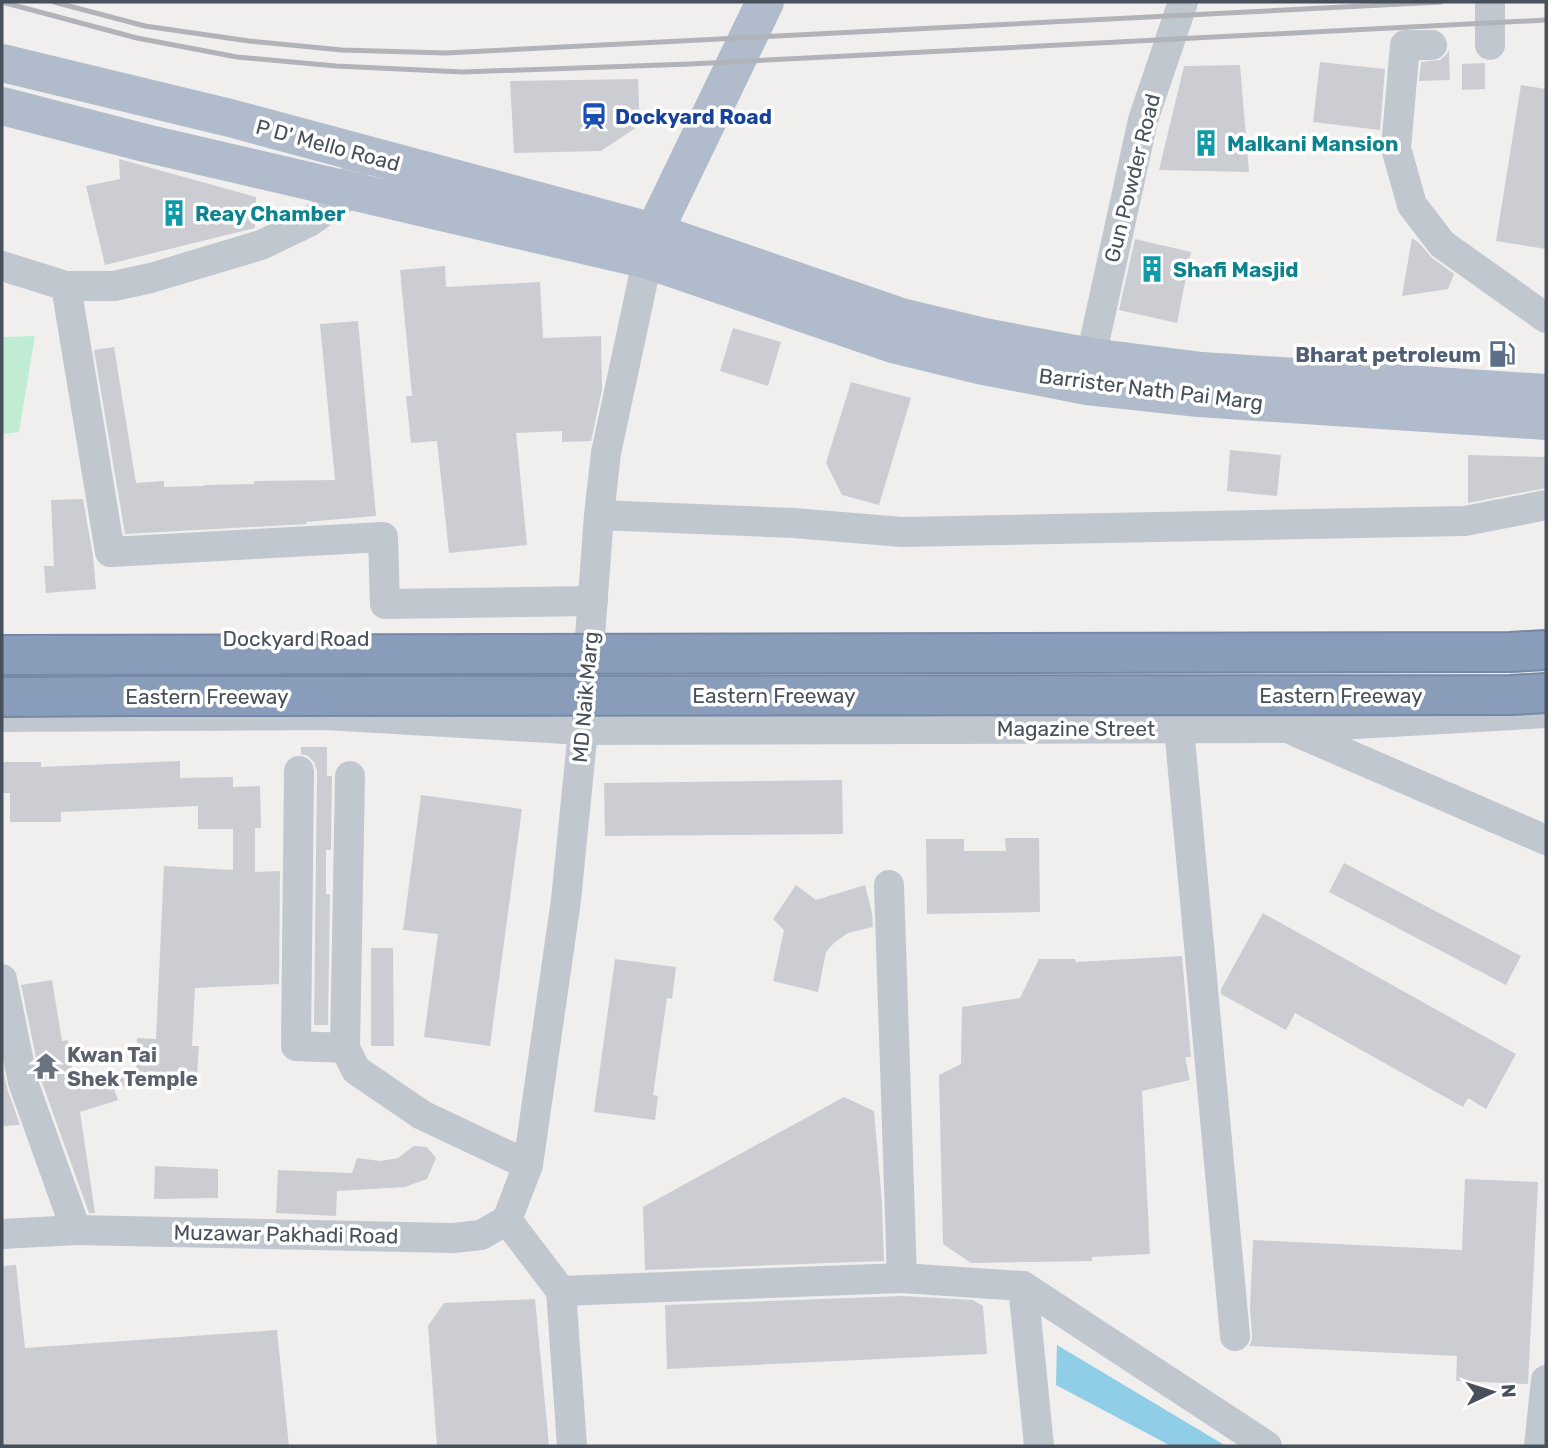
<svg xmlns="http://www.w3.org/2000/svg" width="1548" height="1448" font-family="Rubik,sans-serif">
<style>
.green{fill:#c0ecd4}
.water{fill:#90cde6}
.building{fill:#cccdd3}
.lines{fill:none;stroke-linecap:round;stroke-linejoin:round}
.minor{stroke:#c0c7cf;stroke-width:30}
.major{stroke:#b0bbcb;stroke-width:38}
.rail{stroke:#b1b3b8;stroke-width:5}
.highway-bridge-casing{stroke:#7588a6;stroke-width:42;stroke-linecap:butt}
.highway-bridge{stroke:#899dba;stroke-width:38}
.labels{text-anchor:middle;dominant-baseline:central;stroke-width:7;stroke-linejoin:round;paint-order:stroke}
.transit-label{font-size:21px;font-weight:bold;fill:#164399;stroke:#fff;text-anchor:start}
.culture-label{font-size:21px;font-weight:bold;fill:#0d838f;stroke:#fff;text-anchor:start}
.street-label{font-size:21px;fill:#48505b;stroke:#fff}
.service-label{font-size:21px;font-weight:bold;fill:#4e5e75;stroke:#fff;text-anchor:end}
.worship-label{font-size:21px;font-weight:bold;fill:#5b616d;stroke:#fff;text-anchor:start}
</style>
<rect width="100%" height="100%" fill="#f1efee"/>
<polygon class="green" points="35,336 19,432 2,434 2,337"/>
<polygon class="water" points="1057,1345 1226,1446 1171,1446 1056,1385"/>
<g class="building">
<polygon points="1448,51 1449,51 1450,80 1419,81 1421,62 1440,60 1447,54"/>
<polygon points="1320,62 1385,69 1380,130 1313,122"/>
<polygon points="1485,63 1485,89 1462,90 1462,64"/>
<polygon points="1240,65 1249,172 1159,170 1184,66"/>
<polygon points="638,79 640,125 601,151 514,153 510,81"/>
<polygon points="1521,85 1546,89 1546,249 1496,241"/>
<polygon points="119,159 256,197 255,228 105,265 86,186 120,179"/>
<polygon points="1412,238 1419,243 1432,258 1454,274 1448,289 1402,296"/>
<polygon points="1135,239 1191,252 1177,323 1119,310"/>
<polygon points="445,266 446,287 540,282 543,338 601,336 602,390 591,441 562,442 562,431 516,433 527,545 449,553 437,441 411,443 406,396 412,396 400,270"/>
<polygon points="358,321 376,516 306,522 307,524 125,534 94,350 114,347 136,483 164,481 164,487 204,486 204,485 254,484 254,481 335,480 320,324"/>
<polygon points="733,328 781,342 768,386 720,371"/>
<polygon points="851,382 911,398 879,505 842,495 826,463"/>
<polygon points="1230,450 1281,455 1277,496 1227,491"/>
<polygon points="1468,455 1546,457 1546,488 1468,503"/>
<polygon points="83,499 93,556 96,589 46,593 44,566 54,566 51,500"/>
<polygon points="301,747 327,747 327,776 332,776 331,850 326,850 326,894 330,894 328,1025 314,1025 317,771 314,762 308,756 301,754"/>
<polygon points="180,761 180,778 233,777 233,787 260,786 261,828 255,828 255,872 280,871 279,984 195,988 192,1046 199,1046 196,1089 179,1088 179,1090 113,1086 118,1100 80,1112 95,1213 89,1213 40,1077 21,985 52,980 62,1041 68,1040 75,1087 136,1067 137,1038 156,1039 164,866 233,870 233,829 198,829 198,806 61,812 61,822 10,822 10,793 2,793 2,762 41,762 41,767"/>
<polygon points="842,780 843,834 605,836 604,783"/>
<polygon points="421,795 522,809 490,1046 424,1037 438,934 403,930"/>
<polygon points="1005,838 1039,838 1040,912 927,914 926,839 964,839 964,851 1006,851"/>
<polygon points="1344,863 1521,956 1506,985 1329,892"/>
<polygon points="796,885 816,900 865,885 872,913 873,927 848,933 834,943 826,952 818,992 773,981 784,930 773,919"/>
<polygon points="1263,913 1516,1054 1486,1109 1468,1098 1463,1107 1295,1013 1286,1030 1221,994 1221,989"/>
<polygon points="371,948 393,948 394,1046 371,1046"/>
<polygon points="1182,956 1191,1057 1185,1057 1190,1080 1142,1091 1150,1254 1092,1257 1092,1261 971,1263 943,1244 939,1075 961,1064 962,1007 1020,998 1039,959 1075,959 1076,962"/>
<polygon points="615,959 676,967 672,999 667,998 653,1095 658,1096 655,1120 594,1112"/>
<polygon points="2,1065 7,1088 20,1125 2,1126"/>
<polygon points="844,1097 874,1111 882,1203 884,1261 645,1270 643,1207"/>
<polygon points="414,1146 427,1147 436,1158 427,1179 405,1187 337,1191 336,1216 276,1213 278,1170 352,1173 357,1158 380,1161 398,1158"/>
<polygon points="155,1166 218,1169 218,1198 154,1199"/>
<polygon points="1465,1179 1538,1182 1528,1384 1456,1381 1457,1356 1249,1346 1251,1343 1252,1335 1250,1307 1253,1240 1462,1250"/>
<polygon points="16,1265 25,1348 277,1330 289,1446 2,1446 2,1266"/>
<polygon points="902,1296 973,1300 983,1306 987,1354 667,1369 665,1305"/>
<polygon points="535,1299 549,1446 437,1446 428,1326 444,1303"/>
</g>
<g class="lines">
<g class="minor">
<polyline points="1490,2 1490,45"/>
<polyline points="1432,45 1405,45 1396,148 1412,205 1442,244 1546,318"/>
<polyline points="2,266 66,286 114,286 151,278 261,245 309,222 352,192 353,178"/>
<polyline points="66,286 110,552 383,537 385,604 593,601"/>
<polyline points="1091,357 1143,120 1183,2"/>
<polyline points="599,515 794,523 902,532 1465,521 1546,505"/>
<polyline points="2,717 325,715 583,730 1287,728 1546,713"/>
<polyline points="1179,728 1235,1336"/>
<polyline points="1294,731 1546,840"/>
<polyline points="299,771 296,1046 345,1048"/>
<polyline points="350,776 345,1048 356,1070 422,1115 528,1165"/>
<polyline points="889,885 902,1278"/>
<polyline points="2,979 23,1082 76,1230"/>
<polyline points="507,1220 561,1291 902,1278 1023,1286 1267,1446"/>
<polyline points="2,1234 76,1230 453,1238 481,1235 507,1220 528,1165 566,900 583,730 599,515 606,453 652,238"/>
<polyline points="1023,1286 1039,1446"/>
<polyline points="561,1291 572,1446"/>
<polyline points="1539,1446 1546,1380"/>
</g>
<g class="major">
<polyline points="2,63 230,118 654,232 901,317 984,337 1091,357 1202,371 1546,393"/>
<polyline points="2,106 145,143 648,260 893,344 979,365 1087,386 1199,398 1546,421"/>
<polyline points="654,232 765,2"/>
</g>
<g class="rail">
<polyline points="2,2 137,38 237,57 336,66 463,72 690,64 1546,20"/>
<polyline points="54,2 145,26 249,41 342,50 445,53 1441,2"/>
</g>
<defs>
<g id="highway-bridge">
<polyline points="2,655 1510,652 1546,650"/>
<polyline points="2,697 132,696 1511,695 1546,693"/>
</g>
</defs>
<use href="#highway-bridge" class="highway-bridge-casing"/>
<use href="#highway-bridge" class="highway-bridge"/>
</g>
<defs>
<symbol id="station-bare" viewBox="-9 -9 18 18"><path d="M-3-6H3Q5-6 5-4V2Q5 4 3 4L4.5 6H3L1.5 4h-3L-3 6H-4.5L-3 4Q-5 4-5 2V-4Q-5-6-3-6ZM-3.5-4v3h7v-3ZM-3.5 1v1.5H-2V1ZM2 1v1.5H3.5V1Z" fill="#1a4fb4" stroke="#fff" stroke-width="2.5" paint-order="stroke"/></symbol>
<symbol id="building-bare" viewBox="-9 -9 18 18"><path d="M-4-6H4V6H1V3H-1V6H-4ZM-2.5-4.3h1.7v1.8h-1.7ZM.8-4.3h1.7v1.8H.8ZM-2.5-1h1.7V.8h-1.7ZM.8-1h1.7V.8H.8Z" fill="#0f9aa8" stroke="#fff" stroke-width="2.5" paint-order="stroke"/></symbol>
<symbol id="fuel-bare" viewBox="-9 -9 18 18"><path d="M-5.5-6h7V0h2V4h1.3V-2.5L3-4.5l.8-.8L6-3V5H2.5V1h-1V6h-7ZM-4.2-4.7v3.2H.2V-4.7Z" fill="#5c6f8a" stroke="#fff" stroke-width="2.5" paint-order="stroke"/></symbol>
<symbol id="temple-bare" viewBox="-9 -9 18 18"><path d="M0-6L5-2H3V0L6.5 2.5H4V6H1.5V3h-3V6H-4V2.5H-6.5L-3 0V-2H-5Z" fill="#6b7280" stroke="#fff" stroke-width="2.5" paint-order="stroke"/></symbol>
</defs>
<g fill-rule="evenodd">
<use href="#station-bare" x="575" y="97" width="38" height="38"/>
<use href="#building-bare" x="1187" y="124" width="38" height="38"/>
<use href="#building-bare" x="155" y="194" width="38" height="38"/>
<use href="#building-bare" x="1133" y="250" width="38" height="38"/>
<use href="#fuel-bare" x="1483" y="335" width="38" height="38"/>
<use href="#temple-bare" x="27" y="1047" width="38" height="38"/>
</g>
<g class="labels">
<g class="transit-label">
<text x="615" y="116">Dockyard Road</text>
</g>
<g class="culture-label">
<text x="1227" y="143">Malkani Mansion</text>
<text x="195" y="213">Reay Chamber</text>
<text x="1173" y="269">Shafi Masjid</text>
</g>
<g class="street-label">
<text transform="translate(328 145) rotate(15)">P D' Mello Road</text>
<text transform="translate(1132 178) rotate(-76)">Gun Powder Road</text>
<text transform="translate(1151 389) rotate(7)">Barrister Nath Pai Marg</text>
<text x="296" y="638">Dockyard Road</text>
<text x="774" y="695">Eastern Freeway</text>
<text x="1341" y="695">Eastern Freeway</text>
<text x="207" y="696">Eastern Freeway</text>
<text transform="translate(585 697) rotate(-85)">MD Naik Marg</text>
<text x="1076" y="728">Magazine Street</text>
<text transform="translate(286 1234) rotate(1)">Muzawar Pakhadi Road</text>
</g>
<g class="service-label">
<text x="1481" y="354">Bharat petroleum</text>
</g>
<g class="worship-label">
<text x="67" y="1054">Kwan Tai<tspan x="67" dy="24">Shek Temple</tspan></text>
</g>
</g>
<rect width="1548" height="1448" fill="none" stroke="#48505b" stroke-width="7"/>
<g transform="translate(1492 1392) rotate(86)" stroke="#ffffff" stroke-width="5" paint-order="stroke">
<path d="M0-5L12 26L0 18L-12 26Z" fill="#48505b"/>
<text y="-10" font-size="19" font-weight="bold" text-anchor="middle" fill="#48505b">N</text>
</g>
</svg>
